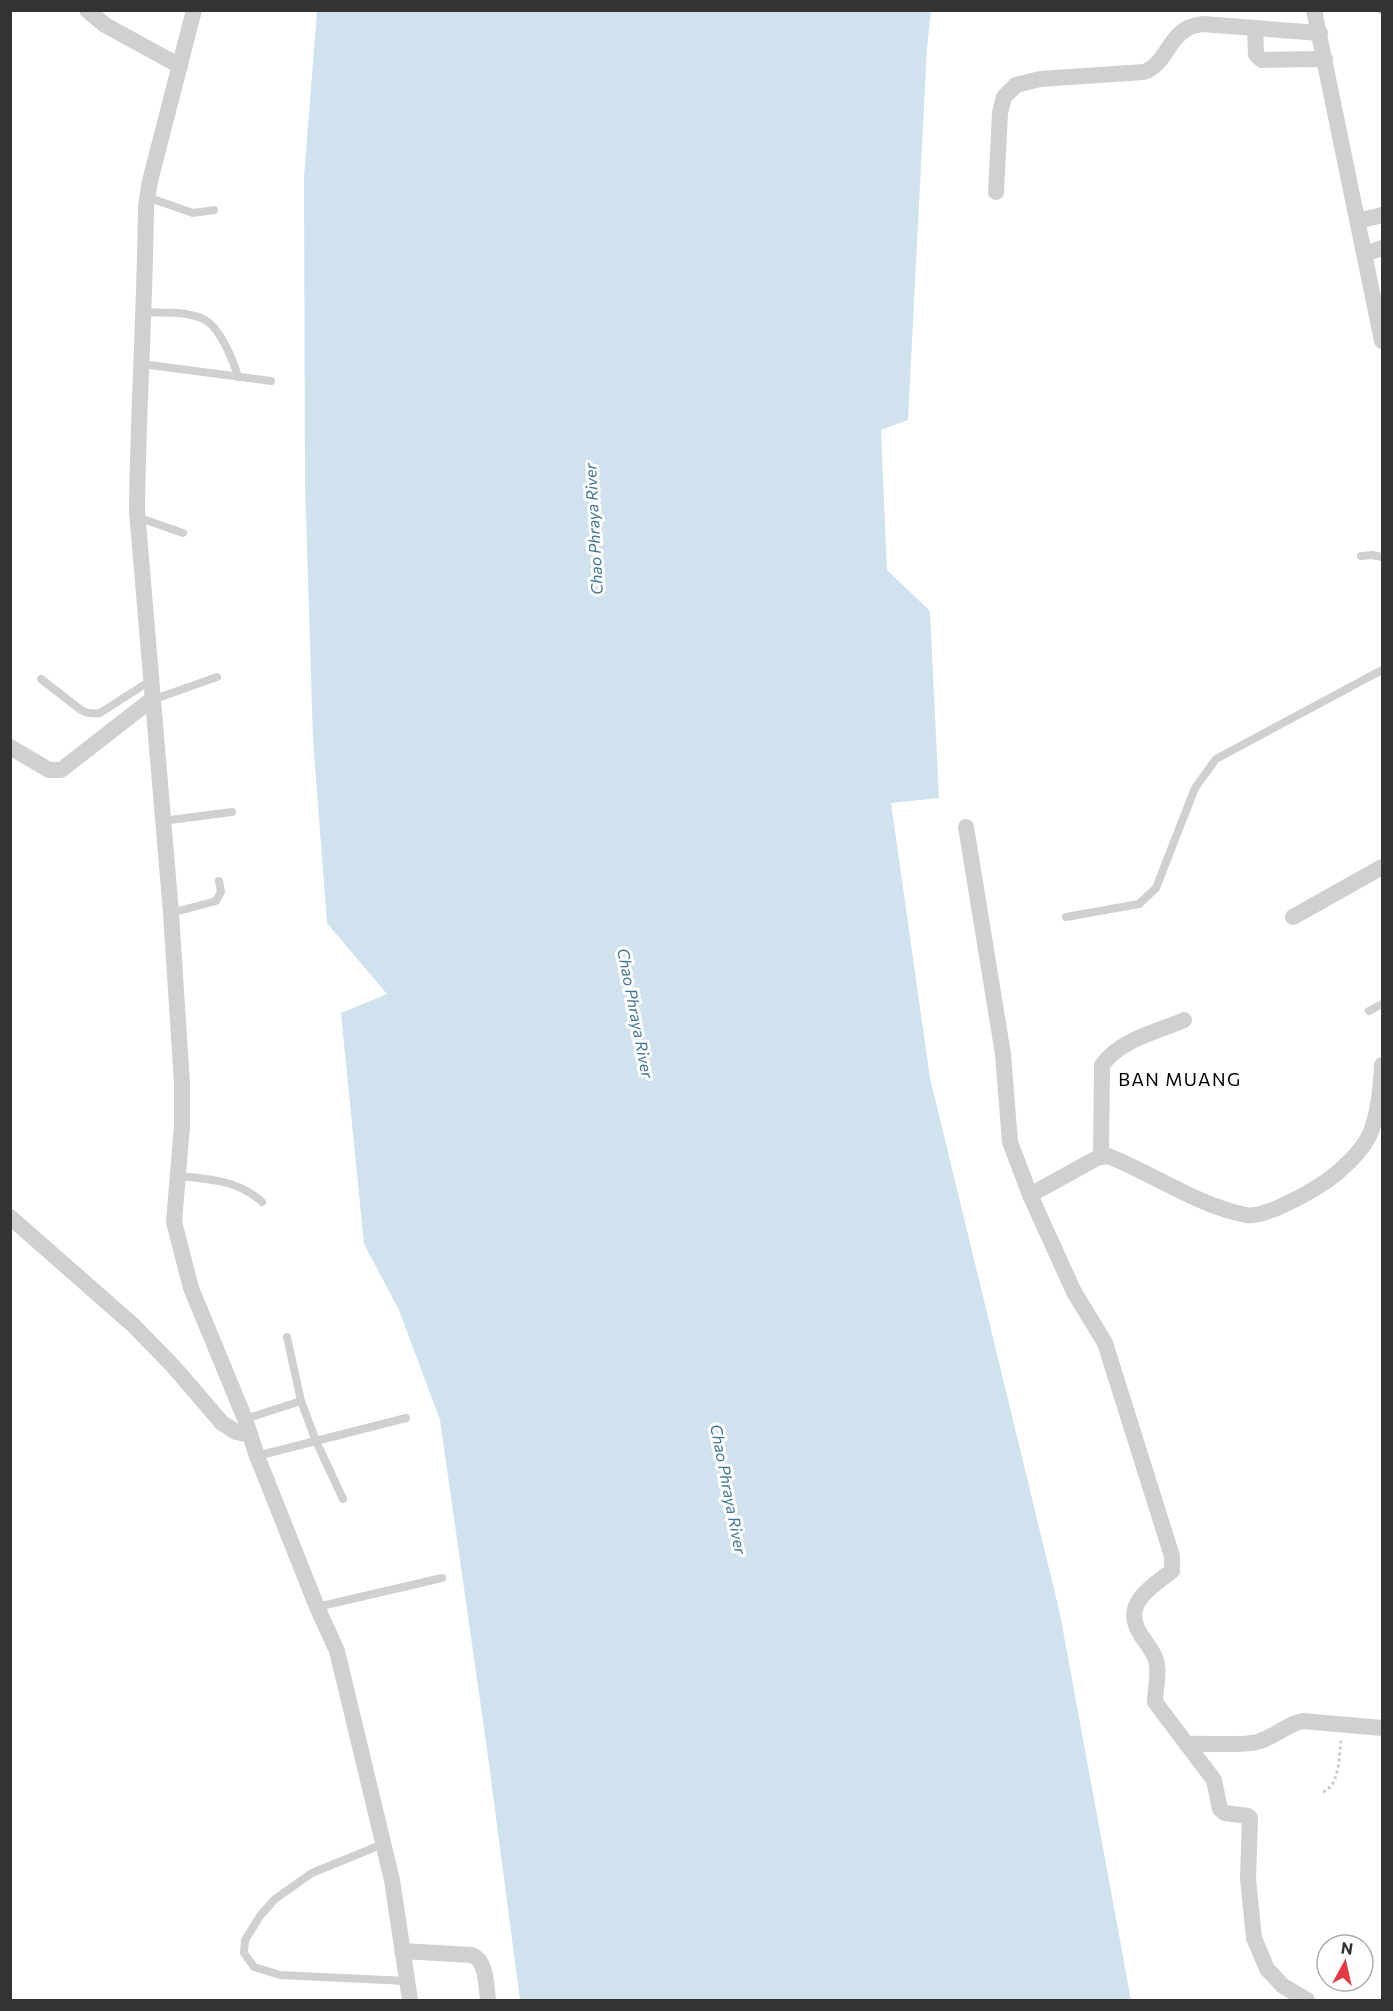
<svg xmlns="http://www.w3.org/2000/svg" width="1393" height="2011" font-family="Commissioner,sans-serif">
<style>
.water{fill:#cfe2ee}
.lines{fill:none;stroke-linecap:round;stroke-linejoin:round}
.path{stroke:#cdcdcd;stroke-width:3;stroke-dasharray:3 3;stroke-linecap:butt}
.lane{stroke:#d0d0d0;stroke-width:8}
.street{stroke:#d0d0d0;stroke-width:16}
.labels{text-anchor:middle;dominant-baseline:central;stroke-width:6;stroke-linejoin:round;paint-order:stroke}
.water-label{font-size:16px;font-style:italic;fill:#3f7597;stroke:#fff}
.quarter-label{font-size:18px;letter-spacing:1.5px;fill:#000;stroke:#fff}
</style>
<rect width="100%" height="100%" fill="#fff"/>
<polygon class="water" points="317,11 931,11 927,48 908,420 881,430 887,570 930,611 939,798 891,803 930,1078 1060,1614 1131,2000 520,2000 487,1749 440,1420 399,1310 364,1244 341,1013 387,994 327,923 313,740 305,483 304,177"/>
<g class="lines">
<g class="path">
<polyline points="1373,10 1382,13"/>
<path d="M1323,1792C1340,1785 1339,1756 1341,1740"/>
</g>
<g class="lane">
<polyline points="147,197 193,213 214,210"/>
<path d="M143,312C162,313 184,311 201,318C219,324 233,360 238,377"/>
<polyline points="142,364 271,381"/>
<polyline points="137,517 183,533"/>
<polyline points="1361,556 1372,555 1382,557"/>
<path d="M41,679L81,710C87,714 93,714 100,713L150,681"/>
<polyline points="152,700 217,677"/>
<polyline points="162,821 232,812"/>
<polyline points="171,913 216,901 221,892 219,881"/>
<polyline points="1066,917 1139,904 1156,888 1195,788 1216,759 1382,670"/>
<polyline points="1369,1011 1382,1004"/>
<path d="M179,1176C209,1179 238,1180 262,1202"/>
<polyline points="301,1401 316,1441 343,1499"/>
<polyline points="245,1419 301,1401 287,1337"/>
<polyline points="257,1456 406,1418"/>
<polyline points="317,1607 442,1578"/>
<polyline points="383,1844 312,1873 275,1899 260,1916 245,1940 244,1953 254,1967 280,1975 407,1981"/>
</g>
<g class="street">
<polyline points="87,10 105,25 180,66"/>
<path d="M194,10L150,181L146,206C145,308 138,410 137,511L171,913L182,1084V1126L174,1222L191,1288L245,1419L257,1456L317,1607L337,1651L392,1880L410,2000"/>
<polyline points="1314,10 1382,341"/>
<polyline points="1255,28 1256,55 1262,60 1325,59"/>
<path d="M996,192L1000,113L1004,97L1016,85L1040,79L1144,72C1165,65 1168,38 1188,28C1192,26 1197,25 1202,24L1320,33"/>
<polyline points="1358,221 1382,215"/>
<polyline points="1365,254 1382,248"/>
<polyline points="10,747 49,770 61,770 151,700"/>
<path d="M966,827L1003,1054L1010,1142L1030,1195L1074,1292L1105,1343L1172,1556V1571C1154,1585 1125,1601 1137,1628C1142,1639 1152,1648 1156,1660C1160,1673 1155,1688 1155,1702L1214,1780L1220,1809L1225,1813L1248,1816L1250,1818L1248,1879L1254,1938L1267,1969L1283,1986L1307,2000"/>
<polyline points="1293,917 1382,867"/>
<path d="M1101,1156L1102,1065C1121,1039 1155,1033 1184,1020"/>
<path d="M1030,1195L1097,1158L1108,1156C1154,1174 1198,1206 1246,1215C1264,1219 1312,1191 1328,1180C1342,1170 1361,1152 1369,1136C1378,1117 1381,1086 1382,1065"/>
<polyline points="10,1217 133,1325 173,1366 222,1423 236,1432 250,1435"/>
<path d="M1187,1744C1206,1743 1240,1746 1257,1742C1274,1738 1286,1724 1303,1721L1382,1728"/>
<path d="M402,1951L472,1955C487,1961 486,1986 488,2000"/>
</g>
</g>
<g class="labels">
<g class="water-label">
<text transform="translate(593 529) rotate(-93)">Chao Phraya River</text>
<text transform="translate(636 1013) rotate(79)">Chao Phraya River</text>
<text transform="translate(729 1489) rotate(79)">Chao Phraya River</text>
</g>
<g class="quarter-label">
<text x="1180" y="1079">BAN MUANG</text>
</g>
</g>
<rect width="1393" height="2011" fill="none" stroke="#333333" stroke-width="24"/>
<g transform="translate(1345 1963) rotate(8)"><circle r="28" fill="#ffffff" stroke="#adadad" stroke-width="1.5"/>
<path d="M0-4.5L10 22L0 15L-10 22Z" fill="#e63946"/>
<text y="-9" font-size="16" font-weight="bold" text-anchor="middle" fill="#333333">N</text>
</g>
</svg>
